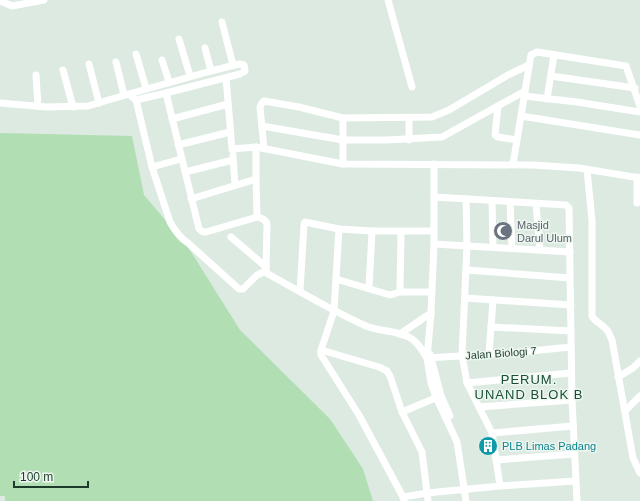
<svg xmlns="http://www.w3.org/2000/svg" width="640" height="501" font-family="Arial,sans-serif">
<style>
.green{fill:#b2deb4}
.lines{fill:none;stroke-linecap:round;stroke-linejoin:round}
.minor{stroke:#fff;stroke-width:7}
.labels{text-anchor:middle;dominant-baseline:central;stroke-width:3;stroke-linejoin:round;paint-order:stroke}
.worship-label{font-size:11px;fill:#5b616d;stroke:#edf7ef;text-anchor:start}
.street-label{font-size:11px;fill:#1d3b2c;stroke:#edf7ef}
.culture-label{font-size:11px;fill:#0d838f;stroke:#edf7ef;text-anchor:start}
.quarter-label{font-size:13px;letter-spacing:1px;fill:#174e35;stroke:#edf7ef}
</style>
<rect width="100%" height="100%" fill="#dceae1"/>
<polygon class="green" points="0,133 132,136 144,195 188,247 240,330 330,419 363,469 373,501 5,501 5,496 0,496"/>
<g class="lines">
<g class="minor">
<polyline points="388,0 412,87"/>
<polyline points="0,1 12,6 44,0"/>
<polyline points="222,22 233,65"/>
<polyline points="179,39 190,76"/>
<polyline points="136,54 146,88"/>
<polyline points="162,60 169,82"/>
<polyline points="116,62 124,95"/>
<polyline points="89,64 99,103"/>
<polyline points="63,70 73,107"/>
<path d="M211,71L239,64L244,65L245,71L240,74L166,93L199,229L203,232H206L257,217C262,218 266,220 267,224L266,271L268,274C301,292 332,311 366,326C380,332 399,330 412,339C419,344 423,351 427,358L511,353L571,347"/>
<polyline points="36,75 38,106"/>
<polyline points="551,76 635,88"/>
<polyline points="129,94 211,71 205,48"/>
<polyline points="524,96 577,102 640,112"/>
<polyline points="547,99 554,55"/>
<path d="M136,100L152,167L170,222C175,231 180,238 188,243L239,289H243L257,275L266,271"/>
<polyline points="0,103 46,107 88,106 129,94 136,100 166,93"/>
<polyline points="498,106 495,135 498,137 517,140"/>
<polyline points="521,116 525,91"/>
<polyline points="409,118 409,140"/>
<polyline points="172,119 228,104"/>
<polyline points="262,126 343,140 386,140 442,137 525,91 531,55 537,52 626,66 640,106"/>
<polyline points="178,145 230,132"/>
<polyline points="256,147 343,164 533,165 579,168 640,178"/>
<polyline points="264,148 260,107 262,103 264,101 299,107 343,118 432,117 449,110 508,75 529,65"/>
<polyline points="233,155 235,185"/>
<polyline points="343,164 343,118"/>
<polyline points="434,164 434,244 431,313 427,358 431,383 436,397 457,442 466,501"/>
<polyline points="513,164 521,116 640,135"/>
<polyline points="152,167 181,159"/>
<path d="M587,170L592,220V316C595,322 600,323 605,328C609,331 610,336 612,340L633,458L640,473"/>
<polyline points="185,172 233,160"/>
<polyline points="637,177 637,203"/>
<polyline points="256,179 257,217"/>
<polyline points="434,197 566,205 569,208 572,400 577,501"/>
<polyline points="191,199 256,179 256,147 232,149 226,78"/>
<polyline points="466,199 467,245 462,355 467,383 492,433 500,486"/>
<polyline points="492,201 493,247"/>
<polyline points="510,202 512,248"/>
<polyline points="536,204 540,250"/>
<polyline points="339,229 334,311 321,350 321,355 359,415 403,497 404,501"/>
<polyline points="231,237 266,267"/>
<polyline points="434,244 570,252"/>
<polyline points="467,270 570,278"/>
<polyline points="336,279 390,295 400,292 401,232"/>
<polyline points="369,288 372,231"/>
<polyline points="300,291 304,224 305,222 339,229 372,231 434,231"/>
<polyline points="400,292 431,292"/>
<polyline points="465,298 571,305"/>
<polyline points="491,327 571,331"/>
<polyline points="400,334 431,313"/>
<polyline points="321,350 379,367 387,371 390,376 402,412 422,452 428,501"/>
<polyline points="430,354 441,396 450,416"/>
<polyline points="489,354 493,300"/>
<polyline points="635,366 640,361"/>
<polyline points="618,377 633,368"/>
<polyline points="467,383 571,373"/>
<polyline points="479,407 572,400"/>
<polyline points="625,411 640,396"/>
<polyline points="402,412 440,396"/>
<polyline points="492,433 573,426"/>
<polyline points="496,460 574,454"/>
<polyline points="403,497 427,493 500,486 575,481"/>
</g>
</g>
<defs>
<symbol id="mosque-disc" viewBox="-11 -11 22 22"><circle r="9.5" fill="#6b7280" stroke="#edf7ef"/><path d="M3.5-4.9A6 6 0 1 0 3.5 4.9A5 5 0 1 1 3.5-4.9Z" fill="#fff"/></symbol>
<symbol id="building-disc" viewBox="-11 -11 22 22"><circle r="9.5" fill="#0f9aa8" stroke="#edf7ef"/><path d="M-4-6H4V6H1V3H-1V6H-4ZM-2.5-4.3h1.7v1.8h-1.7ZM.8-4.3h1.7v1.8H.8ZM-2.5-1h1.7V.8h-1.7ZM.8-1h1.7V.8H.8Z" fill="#fff"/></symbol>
</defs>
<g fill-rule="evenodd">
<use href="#mosque-disc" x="492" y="220" width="22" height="22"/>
<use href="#building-disc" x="477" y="435" width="22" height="22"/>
</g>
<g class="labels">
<g class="worship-label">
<text x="517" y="225">Masjid<tspan x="517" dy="13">Darul Ulum</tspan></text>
</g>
<g class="street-label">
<text transform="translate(501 353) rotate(-4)">Jalan Biologi 7</text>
</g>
<g class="culture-label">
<text x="502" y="446">PLB Limas Padang</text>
</g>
<g class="quarter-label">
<text x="529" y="379">PERUM.<tspan x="529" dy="15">UNAND BLOK B</tspan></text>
</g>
</g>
<path d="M14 481v6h74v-6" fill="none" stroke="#1d3b2c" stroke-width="2"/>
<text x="20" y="481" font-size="12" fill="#1d3b2c" stroke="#edf7ef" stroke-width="3" paint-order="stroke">100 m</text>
</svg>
